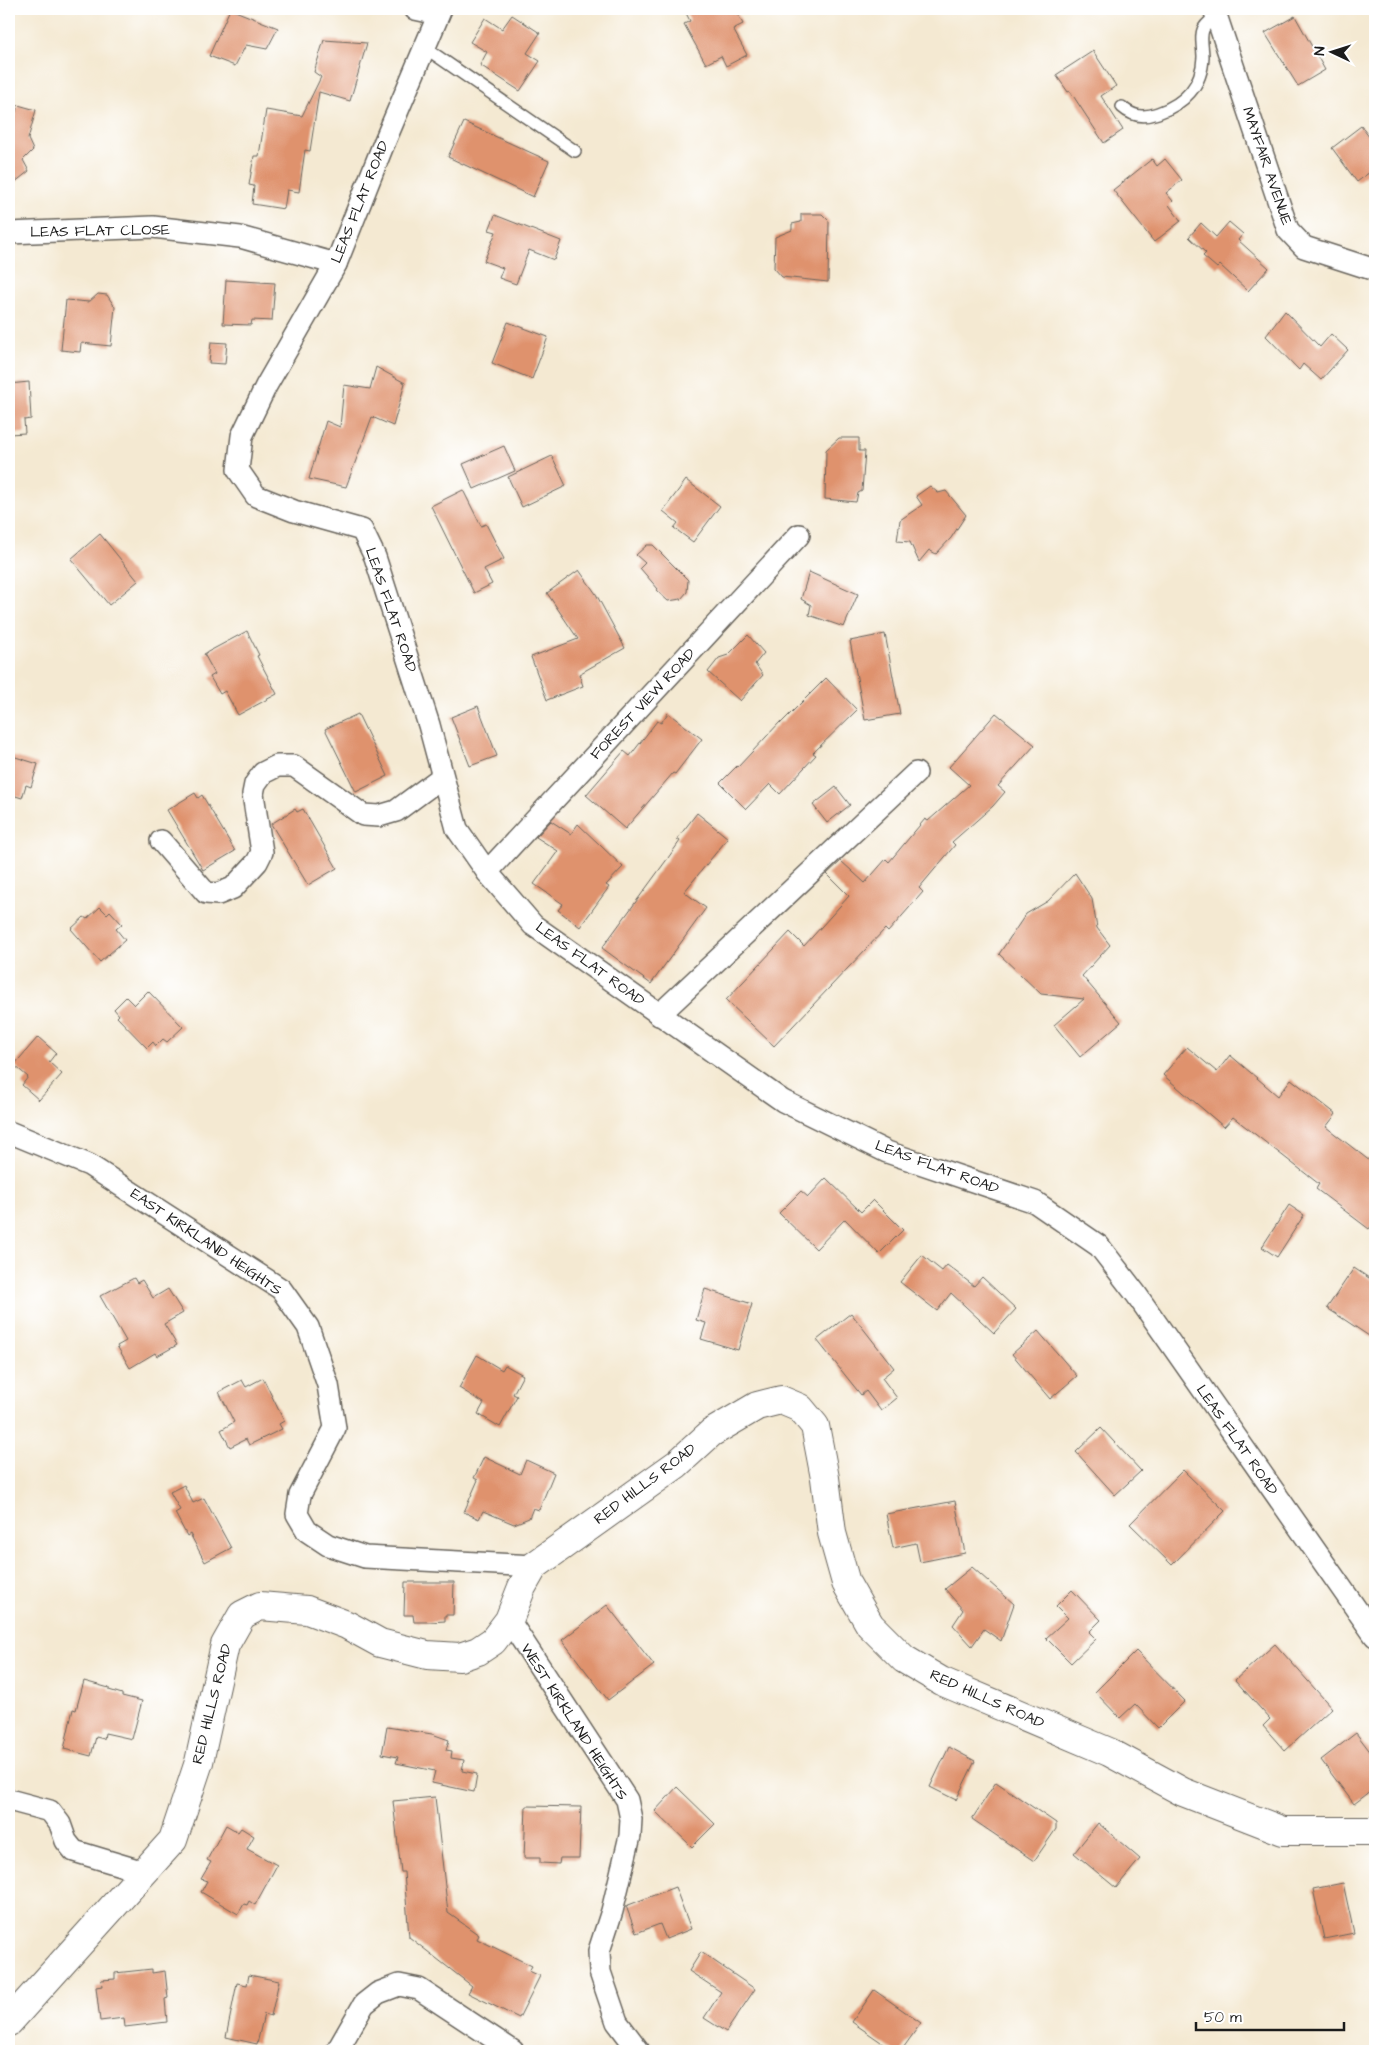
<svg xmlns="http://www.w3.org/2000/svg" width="1384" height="2060" font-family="'Architects Daughter',sans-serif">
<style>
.building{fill:#df926d}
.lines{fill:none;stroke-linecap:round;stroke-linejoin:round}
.lane-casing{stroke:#68645c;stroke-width:14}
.street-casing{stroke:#68645c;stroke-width:24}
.secondary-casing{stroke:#68645c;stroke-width:30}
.lane{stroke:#fff;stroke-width:11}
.street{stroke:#fff;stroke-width:21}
.secondary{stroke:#fff;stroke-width:28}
.labels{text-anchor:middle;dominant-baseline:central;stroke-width:4;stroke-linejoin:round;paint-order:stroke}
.street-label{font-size:15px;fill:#1c1c1c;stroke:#fff}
</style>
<rect width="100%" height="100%" fill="#fff"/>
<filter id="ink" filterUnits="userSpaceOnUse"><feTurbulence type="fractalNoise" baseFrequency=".02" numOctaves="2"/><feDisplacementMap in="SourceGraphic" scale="10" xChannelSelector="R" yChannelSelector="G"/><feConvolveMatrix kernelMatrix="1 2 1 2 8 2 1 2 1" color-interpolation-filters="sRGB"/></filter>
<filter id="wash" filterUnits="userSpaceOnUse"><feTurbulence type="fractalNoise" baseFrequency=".0096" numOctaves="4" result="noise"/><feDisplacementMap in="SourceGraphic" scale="20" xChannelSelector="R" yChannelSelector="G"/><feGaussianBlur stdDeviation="1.12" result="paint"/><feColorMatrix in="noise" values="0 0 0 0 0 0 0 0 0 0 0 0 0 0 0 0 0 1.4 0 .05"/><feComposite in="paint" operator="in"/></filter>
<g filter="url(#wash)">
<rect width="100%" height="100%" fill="#f4e9d2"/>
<g id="blocks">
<g class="building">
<polygon points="230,9 278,28 267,49 246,45 235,66 209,56"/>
<polygon points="684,9 735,9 743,24 733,29 747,55 726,66 721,56 706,64 684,24 690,21"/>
<polygon points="512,15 540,33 527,53 540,61 520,91 480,65 487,52 470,42 485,18 502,29"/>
<polygon points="1295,16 1325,70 1298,86 1265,33"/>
<polygon points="324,40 367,43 350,101 319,92 310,151 305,150 299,192 287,190 284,209 252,204 254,186 249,185 254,156 259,156 266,110 302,116 321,77 314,72"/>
<polygon points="1093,51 1116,86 1101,96 1123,130 1104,143 1070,91 1068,92 1056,75"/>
<polygon points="18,105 36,110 28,139 33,150 23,160 29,171 9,187 9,128 12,117 14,118"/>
<polygon points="464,122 549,161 533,197 448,157"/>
<polygon points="1361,126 1375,145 1375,168 1357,182 1332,148"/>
<polygon points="1152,159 1157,166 1165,159 1182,180 1166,193 1173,201 1169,205 1181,221 1154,242 1113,190"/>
<polygon points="801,214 822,214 829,221 828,282 782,277 774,268 775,237 792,230 792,224 801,222"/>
<polygon points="495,215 561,241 554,260 529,250 516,284 499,278 503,268 484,261 496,232 489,230"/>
<polygon points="1229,222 1243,234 1238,240 1269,268 1248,291 1220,265 1217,268 1203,256 1206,253 1189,237 1201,223 1216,237"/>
<polygon points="226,280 275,283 272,321 252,320 251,325 223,324"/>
<polygon points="98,294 107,295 115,307 111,346 81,343 80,352 61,350 66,300 89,302"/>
<polygon points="1285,311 1320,347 1331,334 1348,350 1321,380 1303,364 1299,370 1266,336"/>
<polygon points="508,322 548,337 532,379 492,363"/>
<polygon points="211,342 227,343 225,364 209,363"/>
<polygon points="376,367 405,383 393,426 372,417 346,487 309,479 326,421 340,427 344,385 370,389"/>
<polygon points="29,382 31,419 24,420 25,433 9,434 9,384"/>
<polygon points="839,438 859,438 859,451 865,451 862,491 858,493 856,502 825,499 826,450"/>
<polygon points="504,446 515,471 474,489 463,464"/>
<polygon points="552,456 566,486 522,507 508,477"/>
<polygon points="686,480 720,506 693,542 674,528 678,523 663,511"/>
<polygon points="930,486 938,493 946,491 966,515 951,538 936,554 929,550 919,562 910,542 897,541 900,520 922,505 916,496"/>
<polygon points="463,490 481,526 486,524 504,559 484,569 492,584 474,593 431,506"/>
<polygon points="100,534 138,581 109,605 71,559"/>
<polygon points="647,545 653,545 688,580 687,592 681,599 668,601 656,590 658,589 640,568 645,563 636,555"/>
<polygon points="579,570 596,594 625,648 579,674 583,686 547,700 531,657 578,639 547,593"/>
<polygon points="809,572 858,594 844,627 809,615 811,605 801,599"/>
<polygon points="247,631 259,655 257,656 277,694 238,715 225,691 220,694 210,677 215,674 204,654"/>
<polygon points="885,634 900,714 865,720 850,641"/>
<polygon points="748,635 764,653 755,664 763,675 740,701 708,672 719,658 728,655"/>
<polygon points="826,678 857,710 813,753 816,755 780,794 770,784 746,809 720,783 737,766 738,767 780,722 781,723"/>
<polygon points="478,706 497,756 470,766 451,717"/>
<polygon points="668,713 702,739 675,774 673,773 625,829 586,795 624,751 630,756 657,721 661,723"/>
<polygon points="996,713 1035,745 998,786 1005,792 993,806 952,842 955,845 919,888 923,892 888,932 885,929 774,1046 726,1000 790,932 804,946 849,896 827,874 841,861 865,883 886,859 889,862 925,819 928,821 969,785 949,767"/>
<polygon points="358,714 388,776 356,792 325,729"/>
<polygon points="9,755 38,764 31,787 26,785 22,798 9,794"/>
<polygon points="836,787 850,805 827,823 813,805"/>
<polygon points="195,793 198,798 202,795 235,851 203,870 167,810"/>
<polygon points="295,809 297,812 303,809 337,868 308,885 271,824"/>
<polygon points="697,813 728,838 684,892 706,908 651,984 602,948 668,858 680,841 677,839"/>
<polygon points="551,821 571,834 578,824 623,867 606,885 609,887 580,927 558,910 563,904 534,884 558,851 536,837"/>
<polygon points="1075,873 1092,899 1097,928 1110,945 1082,976 1121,1022 1080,1057 1054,1025 1084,999 1041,994 999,954 1026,914 1048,901"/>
<polygon points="100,907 107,914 110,911 122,924 116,929 125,940 100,962 71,929 84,917 87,919"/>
<polygon points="148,991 183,1027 167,1042 163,1039 156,1046 153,1042 147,1048 117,1017 119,1015 114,1009 126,997 134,1005"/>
<polygon points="38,1037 56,1053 49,1062 62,1074 39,1100 22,1085 28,1077 14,1065"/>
<polygon points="1187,1047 1217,1072 1230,1055 1278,1096 1291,1079 1336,1114 1326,1127 1375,1165 1375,1221 1369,1229 1316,1189 1319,1184 1233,1117 1224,1127 1163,1075"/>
<polygon points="826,1178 861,1212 873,1200 903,1230 879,1254 845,1219 816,1249 779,1213 801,1191 808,1197"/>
<polygon points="1289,1205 1304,1215 1277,1257 1262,1247"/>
<polygon points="922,1255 942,1271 947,1265 974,1286 982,1277 1016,1309 994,1333 951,1293 937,1311 900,1282"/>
<polygon points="1354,1268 1375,1282 1375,1340 1327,1308"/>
<polygon points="134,1278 137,1283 142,1280 153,1298 168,1289 183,1313 164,1324 177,1345 157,1356 155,1353 130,1368 117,1346 126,1341 100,1296"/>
<polygon points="705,1289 752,1304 738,1350 701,1339 706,1323 696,1320"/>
<polygon points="851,1313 894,1368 882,1378 897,1398 881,1411 866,1391 861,1395 817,1340"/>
<polygon points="1038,1331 1077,1376 1050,1399 1012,1354"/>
<polygon points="477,1355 502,1370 505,1365 523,1375 513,1394 517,1396 500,1427 478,1414 484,1403 459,1388"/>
<polygon points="263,1378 284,1421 279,1424 282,1429 249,1445 246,1439 230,1447 221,1430 234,1422 219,1392 242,1380 246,1387"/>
<polygon points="1101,1428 1141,1471 1115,1495 1076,1452"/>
<polygon points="484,1457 520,1474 526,1460 554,1473 539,1510 533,1508 529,1518 514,1524 483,1511 479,1519 464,1512 478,1480 474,1478"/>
<polygon points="1183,1470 1225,1511 1172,1565 1130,1524"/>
<polygon points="184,1485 193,1503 204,1498 231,1548 205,1562 190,1534 187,1536 175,1513 180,1510 170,1492"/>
<polygon points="955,1501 965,1553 920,1562 916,1543 893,1548 886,1514"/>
<polygon points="972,1567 1014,1604 1001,1641 984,1629 972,1646 953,1625 963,1610 945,1589"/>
<polygon points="405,1582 454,1582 453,1615 445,1615 445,1621 430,1622 414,1622 413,1615 404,1615"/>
<polygon points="1072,1590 1101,1620 1089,1632 1096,1639 1071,1663 1046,1638 1068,1618 1056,1606"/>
<polygon points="607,1605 654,1665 608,1700 562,1640"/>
<polygon points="1275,1644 1332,1708 1285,1751 1263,1726 1270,1719 1235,1680"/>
<polygon points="1136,1651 1185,1701 1158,1728 1135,1704 1120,1718 1095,1692"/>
<polygon points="84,1681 109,1688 109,1690 122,1694 122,1696 142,1701 132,1739 105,1733 104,1739 96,1737 91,1756 64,1749 73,1709 76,1710"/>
<polygon points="387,1727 432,1734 449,1740 446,1750 452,1751 451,1758 464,1760 462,1771 477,1774 474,1792 432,1783 435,1771 396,1763 398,1757 382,1754"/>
<polygon points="1356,1733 1375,1758 1375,1788 1354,1804 1321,1760"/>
<polygon points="949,1747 975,1761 956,1800 930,1787"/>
<polygon points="996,1782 1056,1823 1056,1829 1034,1861 972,1819"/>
<polygon points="677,1787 715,1824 692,1847 655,1811"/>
<polygon points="435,1797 448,1913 479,1935 477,1939 532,1966 529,1971 540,1976 519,2018 468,1993 472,1986 409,1937 404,1872 401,1872 393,1801"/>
<polygon points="526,1806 581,1807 579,1858 560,1858 559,1864 540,1863 540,1858 524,1858"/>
<polygon points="1098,1823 1140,1859 1116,1888 1074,1853"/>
<polygon points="226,1825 238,1832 241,1828 254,1836 247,1849 277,1865 255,1905 249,1901 247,1905 244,1904 238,1914 201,1892 207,1881 201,1879 211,1862 207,1860"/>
<polygon points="1343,1883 1354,1933 1324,1939 1313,1889"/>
<polygon points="675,1887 691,1929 666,1939 660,1924 636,1933 626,1906"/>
<polygon points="701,1952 755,1989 726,2032 704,2018 721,1992 689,1971"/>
<polygon points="152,1969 152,1973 165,1971 168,1998 165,1999 167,2022 125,2027 124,2018 100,2021 96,1987 102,1986 101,1980 115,1979 115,1973"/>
<polygon points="249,1975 279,1981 271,2016 264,2014 257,2044 226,2037 237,1983 247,1985"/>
<polygon points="874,1990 921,2023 901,2051 894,2051 852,2022"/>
</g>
</g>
</g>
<g filter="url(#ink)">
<use href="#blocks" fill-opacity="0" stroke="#68645c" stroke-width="1"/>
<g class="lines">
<defs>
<g id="lane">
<polyline points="424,47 575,151"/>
<path d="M1122,107C1133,117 1144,118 1158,113C1184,104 1202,86 1203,57C1203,48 1200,37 1203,30C1205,24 1212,20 1217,16"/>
</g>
<g id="street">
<polyline points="415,9 438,14"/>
<polyline points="441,9 382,148 336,264 266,386 242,436 238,470 256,496 294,511 362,530 375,557 429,725 457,829 487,872 533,925 783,1101 887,1152 1035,1202 1099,1246 1136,1294 1375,1636"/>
<polyline points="1214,9 1288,230 1304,247 1375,270"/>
<polyline points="9,233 153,227 240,237 336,264"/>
<polyline points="161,841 206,893 218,894 233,888 257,862 262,852 253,794 255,784 263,773 277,766 294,766 363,815 379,816 396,811 442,777"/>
<polyline points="487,872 799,535"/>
<polyline points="659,1015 916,773"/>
<polyline points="9,1132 89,1165 281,1289 308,1327 328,1385 335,1428 300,1495 297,1514 307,1531 328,1545 365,1557 534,1566"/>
<polyline points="509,1620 627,1800 631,1819 630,1836 612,1911 599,1951 600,1972 617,2022 639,2051"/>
<polyline points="9,1800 50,1811 60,1824 66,1841 74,1851 144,1872"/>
<polyline points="337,2051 364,2004 378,1993 399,1985 419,1989 513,2051"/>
</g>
<polyline id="secondary" points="9,2022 173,1840 199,1762 225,1645 242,1615 260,1606 307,1610 347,1625 380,1643 427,1655 460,1657 478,1651 493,1641 509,1620 522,1587 534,1566 677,1464 711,1433 757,1406 781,1400 800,1408 815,1426 825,1478 832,1533 846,1583 870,1625 904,1659 941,1681 1109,1752 1183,1792 1283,1831 1375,1831"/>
</defs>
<use href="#lane" class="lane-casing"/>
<use href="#street" class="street-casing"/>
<use href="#secondary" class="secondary-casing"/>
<use href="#lane" class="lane"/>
<use href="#street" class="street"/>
<use href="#secondary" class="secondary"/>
</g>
</g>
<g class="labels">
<g class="street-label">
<text transform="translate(1267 166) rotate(71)">MAYFAIR AVENUE</text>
<text transform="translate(360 202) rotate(-68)">LEAS FLAT ROAD</text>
<text transform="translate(100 231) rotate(-1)">LEAS FLAT CLOSE</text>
<text transform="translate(391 610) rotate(71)">LEAS FLAT ROAD</text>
<text transform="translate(643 704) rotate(-47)">FOREST VIEW ROAD</text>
<text transform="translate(590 964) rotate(36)">LEAS FLAT ROAD</text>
<text transform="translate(937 1167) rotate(20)">LEAS FLAT ROAD</text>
<text transform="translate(206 1242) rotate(34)">EAST KIRKLAND HEIGHTS</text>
<text transform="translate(1237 1440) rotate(55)">LEAS FLAT ROAD</text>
<text transform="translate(645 1484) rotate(-37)">RED HILLS ROAD</text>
<text transform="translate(987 1699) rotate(24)">RED HILLS ROAD</text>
<text transform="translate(212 1704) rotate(-76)">RED HILLS ROAD</text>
<text transform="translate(574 1722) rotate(57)">WEST KIRKLAND HEIGHTS</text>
</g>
</g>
<rect width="1384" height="2060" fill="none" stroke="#fff" stroke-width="30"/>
<g transform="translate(1332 52) rotate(274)" stroke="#ffffff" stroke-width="4" paint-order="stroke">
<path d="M0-4L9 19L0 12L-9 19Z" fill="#1c1c1c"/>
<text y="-8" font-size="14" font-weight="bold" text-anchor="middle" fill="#1c1c1c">N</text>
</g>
<path d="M1196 2022v8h148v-8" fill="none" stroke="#1c1c1c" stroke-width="2.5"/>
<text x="1204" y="2022" font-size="15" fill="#1c1c1c" stroke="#ffffff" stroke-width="4" paint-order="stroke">50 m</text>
</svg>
